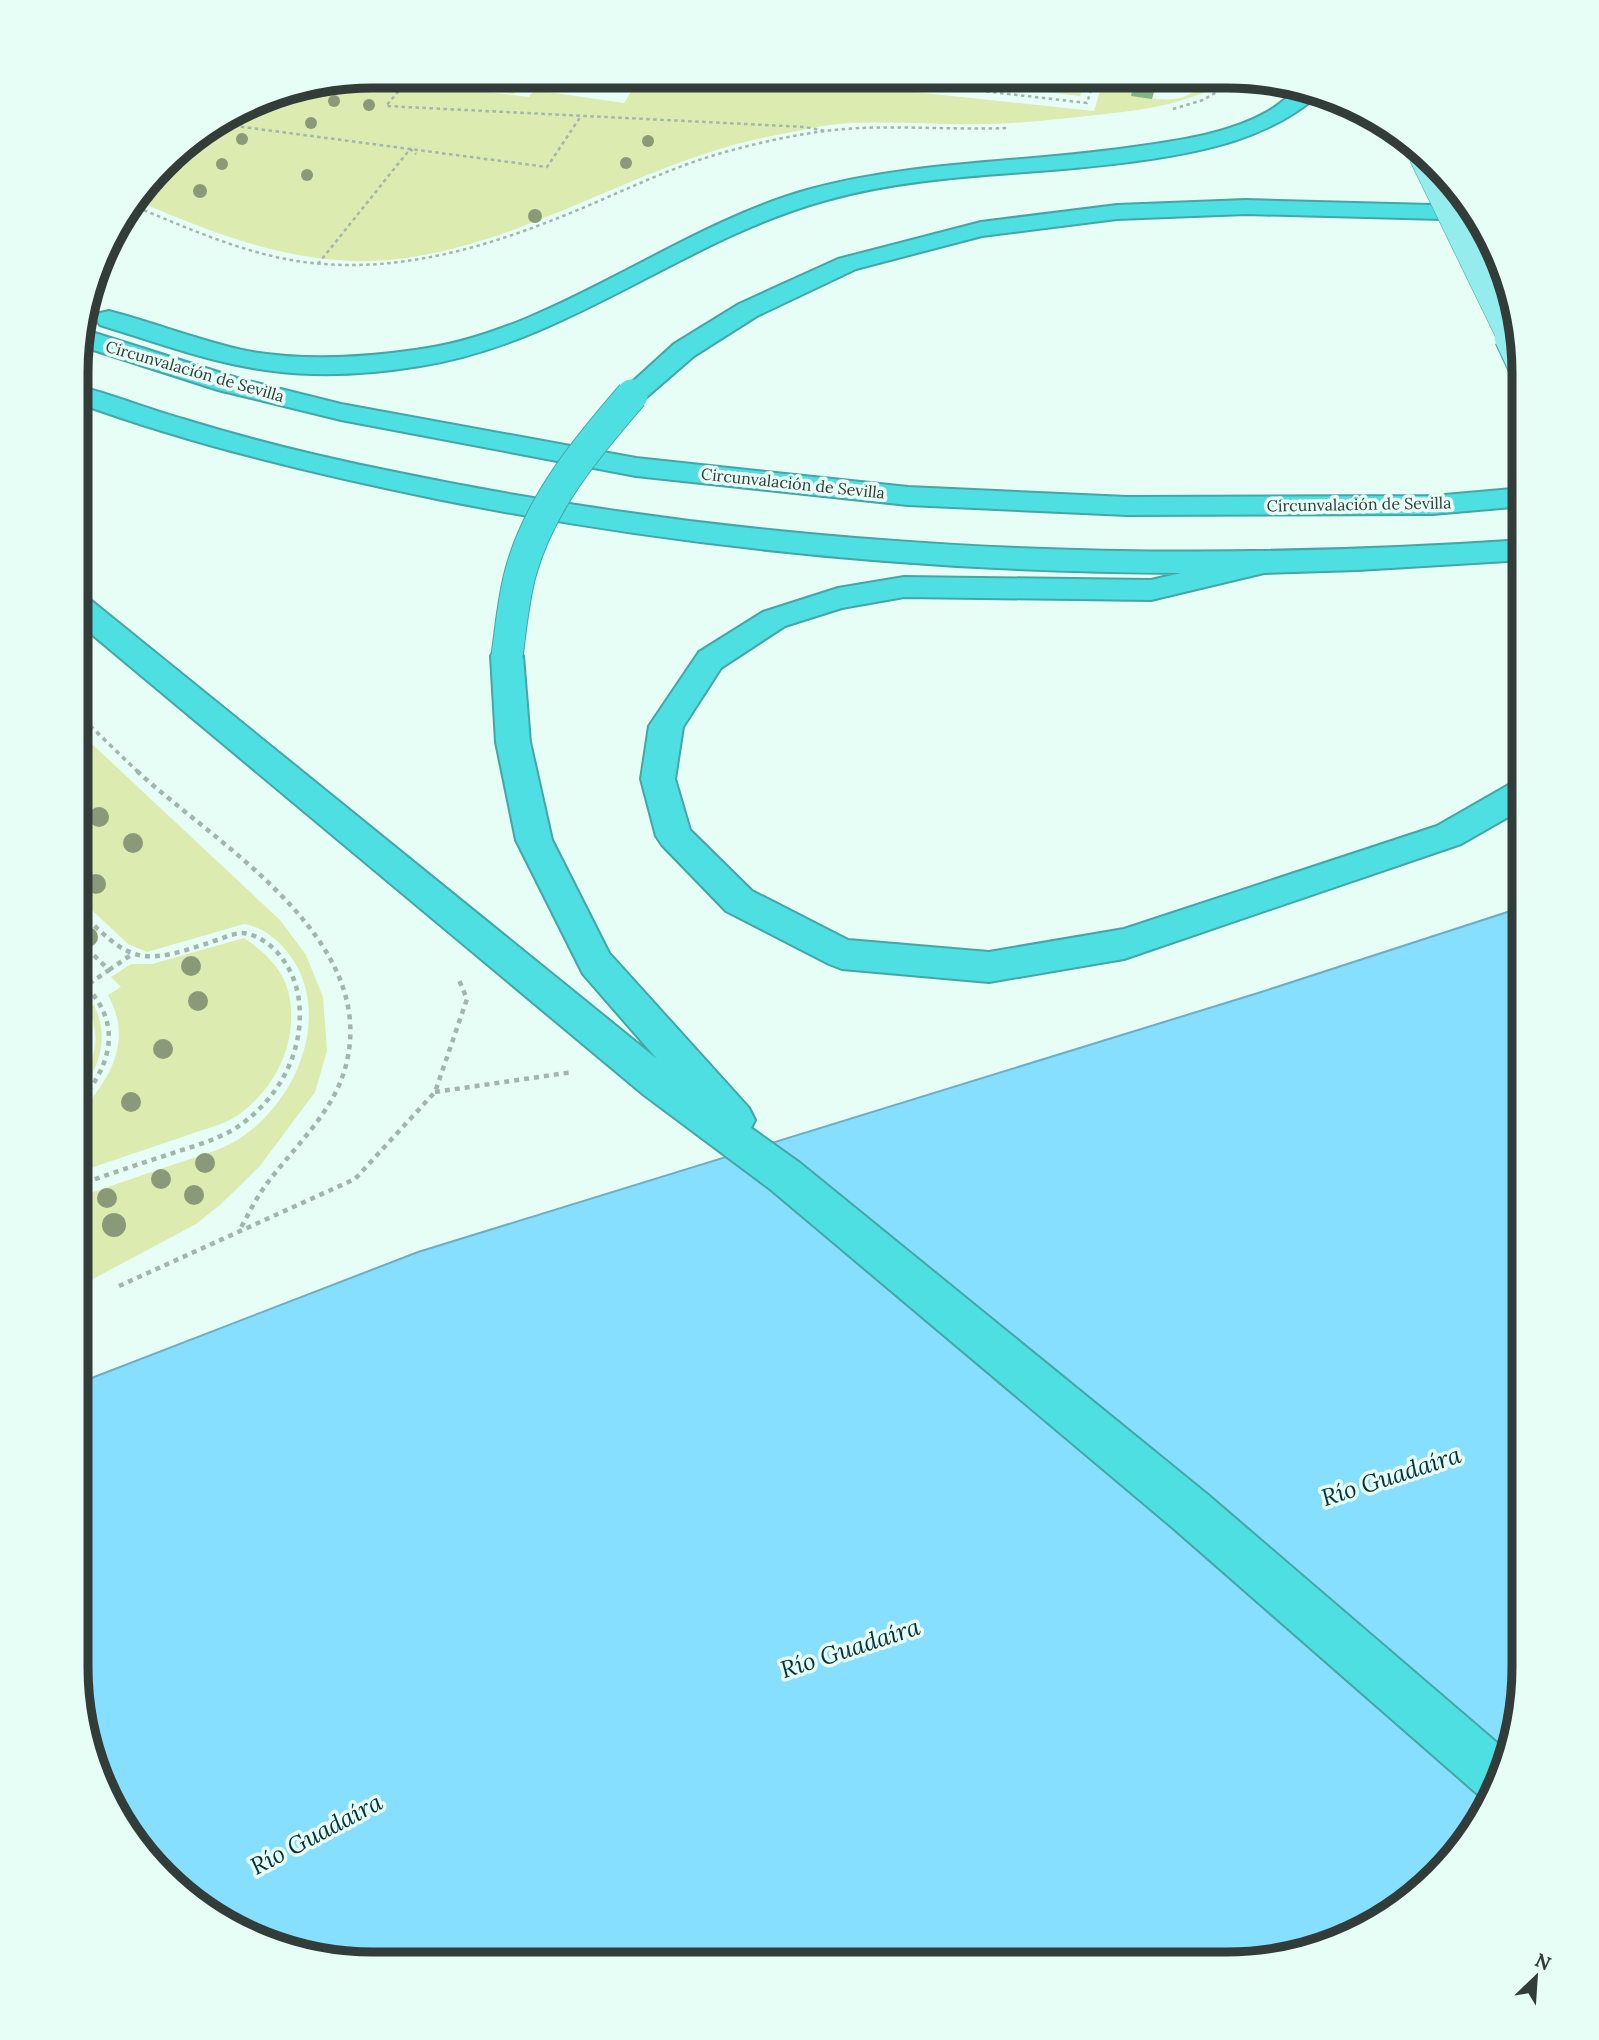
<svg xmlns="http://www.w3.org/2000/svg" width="1599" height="2040" font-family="Lora,serif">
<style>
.green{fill:#dcebaf}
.water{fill:#86dffe;stroke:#6daec3;stroke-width:2}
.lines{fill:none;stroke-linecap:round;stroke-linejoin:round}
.highway-casing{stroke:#44a6a6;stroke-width:4}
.path-far2{stroke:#a2b5ae;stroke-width:2.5;stroke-dasharray:3.5 3.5;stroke-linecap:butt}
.path-far1{stroke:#a2b5ae;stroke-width:3.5;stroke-dasharray:4.5 4.5;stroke-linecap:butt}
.path{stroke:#a2b5ae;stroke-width:4.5;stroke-dasharray:5 5;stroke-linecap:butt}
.highway{fill:#4ddfe1;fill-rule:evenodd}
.major-bridge-far1-casing{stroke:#44a6a6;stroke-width:25;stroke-linecap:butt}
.major-bridge-casing{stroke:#44a6a6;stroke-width:33;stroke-linecap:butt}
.highway-bridge-casing{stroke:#44a6a6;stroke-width:33;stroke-linecap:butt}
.major-bridge-far1{stroke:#94eced;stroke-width:24}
.major-bridge{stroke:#94eced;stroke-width:31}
.highway-bridge{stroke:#4ddfe1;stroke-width:31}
.tree{fill:#8a9a79}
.wall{fill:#84b384}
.building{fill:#99d09a;stroke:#6b926c;stroke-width:2}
.labels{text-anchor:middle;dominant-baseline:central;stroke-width:7;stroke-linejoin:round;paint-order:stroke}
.far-street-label{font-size:16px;fill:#323d39;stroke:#e6fef5}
.near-water-label{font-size:24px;font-style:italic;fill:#05313d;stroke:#e6fef5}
.rim{fill:none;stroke:#323d39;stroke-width:9}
</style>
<rect width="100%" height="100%" fill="#e6fef5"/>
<g class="green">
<path d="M372,75L471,76L461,89L529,97L534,90L624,103L641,76L812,77L810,81L1094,111L1104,77H1137L1132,96C1166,100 1184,106 1210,78H1232C1190,104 1145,110 1096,115C1060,119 1024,123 988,124C943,125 897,121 851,123C825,124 798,131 772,136C635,162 511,256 371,261C287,263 210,232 135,200L177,149L276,91Z"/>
<polygon points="479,76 612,76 604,89 523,81 514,94 470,89"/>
<polygon points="916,77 1086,77 1080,96"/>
<path d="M77,730L280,920L306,955L323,997L327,1051L315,1092L260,1166L220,1205L196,1224L76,1288V1198C108,1187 140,1176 172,1165C192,1158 213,1153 232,1143C286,1113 324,1040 303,980C295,956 271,928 244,924L147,952L128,944L77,896Z"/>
<path d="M244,938C275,959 293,981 291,1020C290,1058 269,1093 238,1115C224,1125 204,1129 188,1135C151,1148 113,1160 76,1173V1116C109,1082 134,1042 108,995L121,987L111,977L131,964H152Z"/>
<path d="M94,1005C110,1038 100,1069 76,1096C76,1085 82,1080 87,1070C98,1050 98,1029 88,1008Z"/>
</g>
<polygon class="water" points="1523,907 1523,1687 1508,1763 1474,1832 1375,1925 1246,1964 352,1964 276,1949 208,1915 115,1816 85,1744 75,1668 76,1384 418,1252 1258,993"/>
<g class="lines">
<defs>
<g id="highway">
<path d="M1297,90L1316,97C1268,138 1205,151 1144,160C1039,176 930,171 827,200C684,239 568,343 420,366C372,374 321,377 273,371C213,364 156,342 100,325L96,319L100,313L109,311C155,323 200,341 247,351C302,361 360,358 415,350C551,333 673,228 807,190C916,160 1030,163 1141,146C1182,140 1230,133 1267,112C1278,106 1287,97 1297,90Z"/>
<polygon points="1246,200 1468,206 1480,220 1246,214 1117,219 982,236 856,269 757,316 694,356 642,401 632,403 622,401 618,395 674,344 739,304 838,259 981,222 1117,205"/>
<polygon points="79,328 237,378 341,404 636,458 908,487 1127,497 1433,496 1524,488 1524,506 1433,514 1127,515 908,505 636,476 341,420 218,390 78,345"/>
<path d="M78,386C113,395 148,409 183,419C251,440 320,457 390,471C766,550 1141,566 1524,540V560L1358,570L1264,573L1151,600L904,597L842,608L785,626L721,668L683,727L675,779L690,830L752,891L848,940L989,952L1124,929L1437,826L1512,783L1524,779V808L1461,844L1124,959L989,982L842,969L829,964L726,911L662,845L656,836L641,779L649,726L699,652L763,612L838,588L904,577L1151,580L1181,573C932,572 681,548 437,499C315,474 194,445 78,403Z"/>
<polygon points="77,595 88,598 657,1059 583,974 516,840 496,742 491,656 496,648 507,645 518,648 523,656 530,742 552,840 609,953 749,1108 755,1120 751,1128 800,1163 1207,1494 1510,1754 1489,1801 1482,1798 1173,1528 770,1189 644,1095 77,622"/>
</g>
</defs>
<use href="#highway" class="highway-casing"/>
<g class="path-far2">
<polyline points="412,75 386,106 805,127 826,131"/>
<polyline points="861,77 1087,103 1095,77"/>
<polyline points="1173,109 1203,100 1241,78"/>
<polyline points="220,124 547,167 581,116"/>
<path d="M131,205C183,226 235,250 291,260C382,276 473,252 558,218C614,196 667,168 725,152C769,140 815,130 860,128C909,126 959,130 1008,128"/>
<polyline points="318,264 410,149 416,154"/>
</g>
<polyline class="path-far1" points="77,713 139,773"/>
<g class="path">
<path d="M137,771C218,846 385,941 344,1072C330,1117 289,1152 263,1189C254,1202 247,1217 239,1231"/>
<polyline points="109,970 131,955"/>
<polyline points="77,999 90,990"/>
<polyline points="435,1092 573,1072"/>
<path d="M76,1107C109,1068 125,1028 86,986L109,970L77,939"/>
<path d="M76,1186C106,1175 136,1165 167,1155C190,1147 215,1141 236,1128C278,1100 305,1052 299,1001C296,974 279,945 252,935C240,930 229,936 217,940C141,966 132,965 77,908"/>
<polyline points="119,1286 355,1179 435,1092 467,999 459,980"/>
</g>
<use href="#highway" class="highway"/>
<defs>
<polyline id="major-bridge-far1" points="1421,156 1510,339"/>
<polyline id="major-bridge" points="1510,337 1523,365"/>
<path id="highway-bridge" d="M507,656C511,628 513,599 521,571C540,503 587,447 632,395"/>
</defs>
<use href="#major-bridge-far1" class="major-bridge-far1-casing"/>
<use href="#major-bridge" class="major-bridge-casing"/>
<use href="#highway-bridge" class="highway-bridge-casing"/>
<use href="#major-bridge-far1" class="major-bridge-far1"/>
<use href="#major-bridge" class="major-bridge"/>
<use href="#highway-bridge" class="highway-bridge"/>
</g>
<g class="tree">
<circle cx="334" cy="101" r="6"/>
<circle cx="369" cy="105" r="6"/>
<circle cx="311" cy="123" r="6"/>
<circle cx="242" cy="139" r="6"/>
<circle cx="648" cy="141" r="6"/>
<circle cx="626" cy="163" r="6"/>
<circle cx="222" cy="164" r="6"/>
<circle cx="307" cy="175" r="6"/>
<circle cx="200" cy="191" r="7"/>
<circle cx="535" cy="216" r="7"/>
<circle cx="99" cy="817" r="10"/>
<circle cx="133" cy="843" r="10"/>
<circle cx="96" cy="884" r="10"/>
<circle cx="88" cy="937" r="10"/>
<circle cx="191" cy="966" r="10"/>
<circle cx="198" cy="1001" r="10"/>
<circle cx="163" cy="1049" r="10"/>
<circle cx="131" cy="1102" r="10"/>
<circle cx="205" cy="1163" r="10"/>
<circle cx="161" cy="1179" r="10"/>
<circle cx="194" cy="1195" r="10"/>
<circle cx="107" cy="1198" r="10"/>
<circle cx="114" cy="1225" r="12"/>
</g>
<polygon class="wall" points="1158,78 1152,99 1131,96 1134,83"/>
<polygon class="building" points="1135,77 1157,78 1154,86 1134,83"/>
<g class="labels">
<g class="far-street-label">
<text transform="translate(195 371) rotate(16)">Circunvalación de Sevilla</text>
<text transform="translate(793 483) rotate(6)">Circunvalación de Sevilla</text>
<text transform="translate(1359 504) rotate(-1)">Circunvalación de Sevilla</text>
</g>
<g class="near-water-label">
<text transform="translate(1391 1476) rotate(-18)">Río Guadaíra</text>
<text transform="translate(850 1648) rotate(-18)">Río Guadaíra</text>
<text transform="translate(316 1834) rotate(-28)">Río Guadaíra</text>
</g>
</g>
<path d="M0 0H1599V2040H0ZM373 88H1227A285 285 0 0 1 1512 373V1667A285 285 0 0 1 1227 1952H373A285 285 0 0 1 88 1667V373A285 285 0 0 1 373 88Z" fill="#e6fef5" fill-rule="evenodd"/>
<path class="rim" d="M373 88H1227A285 285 0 0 1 1512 373V1667A285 285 0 0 1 1227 1952H373A285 285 0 0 1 88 1667V373A285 285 0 0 1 373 88Z"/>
<g transform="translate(1536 1977) rotate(25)" stroke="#e6fef5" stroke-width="5" paint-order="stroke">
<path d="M0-5L12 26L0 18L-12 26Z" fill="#323d39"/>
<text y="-10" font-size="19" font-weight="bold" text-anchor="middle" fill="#323d39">N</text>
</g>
</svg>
